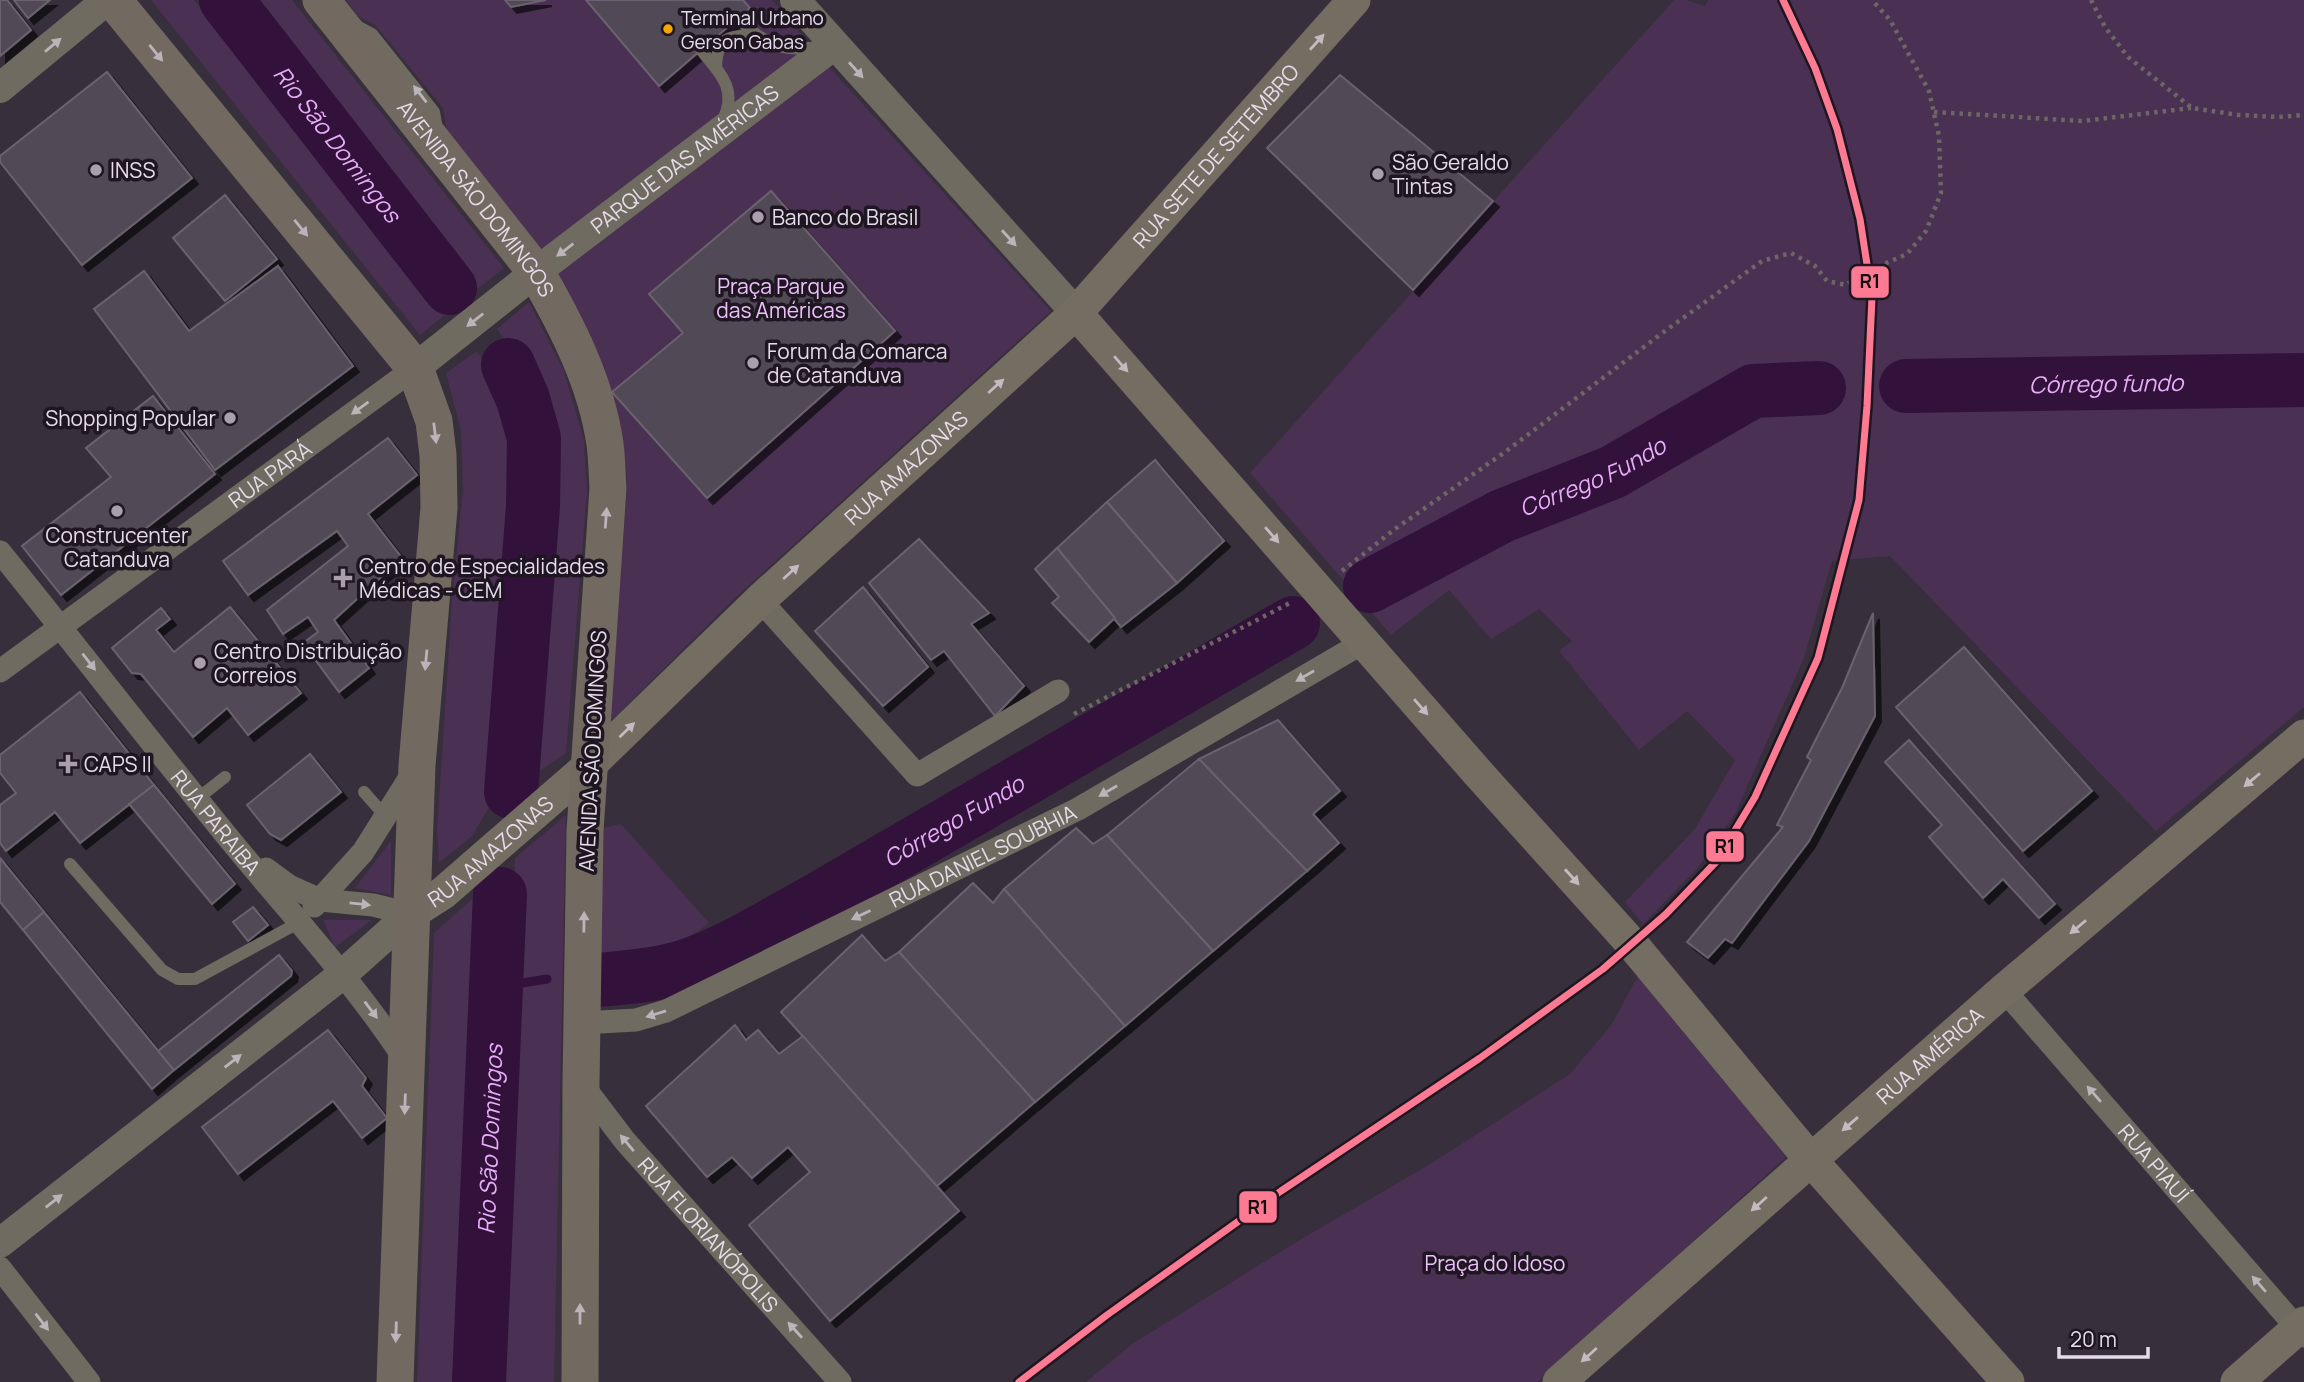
<svg xmlns="http://www.w3.org/2000/svg" width="2304" height="1382" font-family="Manrope,sans-serif">
<style>
.green{fill:#4a3052}
.lines{fill:none;stroke-linecap:round;stroke-linejoin:round}
.stream{stroke:#32113b;stroke-width:9}
.river{stroke:#32113b;stroke-width:54}
.building{fill:#514954;stroke:#6a626e;stroke-width:2;filter:url(#shadow)}
.path{stroke:#6d6665;stroke-width:4.5;stroke-dasharray:3.5 5;stroke-linecap:butt}
.service{stroke:#6f6b60;stroke-width:12}
.minor{stroke:#6f6b60;stroke-width:23}
.tertiary{stroke:#6f6b60;stroke-width:30}
.secondary{stroke:#746d61;stroke-width:33}
.primary{stroke:#726a61;stroke-width:37}
.rail-1-casing{stroke:#1e1620;stroke-width:12}
.rail-1{stroke:#fe7a93;stroke-width:7}
.oneway{fill:#c4bac1}
.oneway2{fill:#bcb4ba}
.oneway3{fill:#bdb3ba}
.bus-dot{fill:#f7a600;stroke:#1e1620;stroke-width:2.5}
.poi-dot{fill:#a99fad;stroke:#1e1620;stroke-width:2.5}
.labels{text-anchor:middle;dominant-baseline:central;stroke-width:7;stroke-linejoin:round;paint-order:stroke}
.bus-label{font-size:19px;fill:#e6dbea;stroke:#1e1620;text-anchor:start}
.street-label{font-size:21px;fill:#e6dbea;stroke:#1e1620}
.poi-label{font-size:21px;fill:#e6dbea;stroke:#1e1620;text-anchor:start}
.park-label{font-size:21px;fill:#eec1fd;stroke:#1e1620}
.water-label{font-size:23px;font-style:italic;fill:#e7aef8;stroke:#1e1620}
.line-badge{stroke:#1e1620;stroke-width:2.5}
.pale-badge-label{font-size:19px;text-anchor:middle;font-weight:bold;fill:#111}
</style>
<defs>
<filter id="shadow"><feDropShadow dx="6" dy="6" stdDeviation="0" flood-color="#0009"/></filter>
</defs>
<rect width="100%" height="100%" fill="#382f3c"/>
<g class="green">
<polygon points="151,0 194,0 446,314 420,335"/>
<polygon points="239,0 292,0 504,268 471,294"/>
<polygon points="346,0 772,0 832,70 1051,311 735,598 610,722 627,485 626,467 618,418 593,344 581,317 564,286 447,132 443,108 375,25 358,16"/>
<polygon points="1674,0 1686,0 1705,6 1708,0 2304,0 2304,707 2156,831 1890,556 1832,561 1804,658 1735,814 1697,869 1643,924 1625,902 1695,829 1735,760 1687,711 1639,750 1559,651 1572,641 1539,609 1491,639 1449,590 1391,635 1250,473"/>
<polygon points="529,302 564,371 584,440 587,491 566,753 526,780 550,438 536,384 497,329"/>
<polygon points="477,351 498,386 512,430 514,493 488,809 472,836 439,863 437,831 452,600 463,490 461,431 446,373"/>
<polygon points="566,815 554,1382 495,1382 515,858"/>
<polygon points="621,824 709,923 683,942 645,954 610,961 589,957 590,831"/>
<polygon points="391,841 391,895 355,888"/>
<polygon points="487,886 481,983 466,1382 417,1382 434,933"/>
<polygon points="323,920 372,920 335,947"/>
<polygon points="1640,972 1786,1157 1538,1382 1086,1382 1132,1344 1293,1244 1432,1163 1570,1074 1612,1024"/>
</g>
<g class="lines">
<polyline class="stream" points="497,987 547,979"/>
<g class="river">
<path id="s1" d="M226,0L450,288"/>
<polyline points="508,365 523,399 534,438 533,506 511,792"/>
<path id="s2" d="M1906,386L2304,380"/>
<path id="s3" d="M1370,586L1502,516L1613,472L1753,391L1819,388"/>
<path id="s4" d="M598,980C629,977 659,975 689,965C731,951 771,925 810,904L1293,623"/>
<path id="s5" d="M479,1382L500,894"/>
</g>
</g>
<g class="building">
<polygon points="0,0 7,0 31,30 0,56"/>
<polygon points="14,0 50,0 28,18"/>
<polygon points="505,0 546,0 511,7"/>
<polygon points="586,0 743,0 750,8 659,86"/>
<polygon points="107,72 192,178 82,265 0,162 0,156"/>
<polygon points="1340,75 1493,201 1413,290 1267,148"/>
<polygon points="771,191 895,331 707,498 612,392 683,333 649,294"/>
<polygon points="225,195 277,259 225,301 173,238"/>
<polygon points="278,266 353,366 215,470 94,309 144,271 189,331"/>
<polygon points="153,396 215,474 61,595 22,546 111,477 86,448"/>
<polygon points="388,438 417,475 368,514 402,558 334,620 369,668 339,692 303,643 318,632 308,617 283,634 267,610 348,546 337,531 248,595 223,561"/>
<polygon points="1155,460 1224,541 1177,583 1107,502"/>
<polygon points="1107,502 1177,583 1121,627 1057,548"/>
<polygon points="919,539 989,613 971,624 1024,686 995,716 944,651 931,660 869,583"/>
<polygon points="1057,548 1115,618 1089,642 1052,603 1059,597 1035,569"/>
<polygon points="863,587 928,667 883,706 815,631"/>
<polygon points="230,607 301,693 248,735 227,708 193,737 141,674 132,673 112,648 161,608 170,619 156,630 174,652"/>
<polygon points="1873,613 1875,716 1809,841 1732,943 1725,939 1708,958 1687,942 1783,827 1777,825 1811,760 1807,757 1842,688"/>
<polygon points="1964,647 2092,791 2023,851 1896,707"/>
<polygon points="80,692 154,785 80,843 55,812 6,851 0,843 0,805 16,793 0,773 0,755"/>
<polygon points="1278,720 1340,791 1313,814 1339,843 1307,871 1199,759"/>
<polygon points="1909,740 2055,904 2039,918 2003,879 1983,898 1929,837 1942,825 1885,762"/>
<polygon points="310,754 341,792 281,840 270,834 247,805"/>
<polygon points="1199,759 1307,871 1213,951 1107,835"/>
<polygon points="154,785 235,884 212,904 129,804"/>
<polygon points="1076,828 1093,844 1107,835 1213,951 1125,1026 1004,889"/>
<polygon points="0,858 44,912 23,930 0,902"/>
<polygon points="973,883 993,903 1004,889 1125,1026 1035,1102 899,952"/>
<polygon points="253,907 268,925 248,941 233,922"/>
<polygon points="44,912 174,1070 152,1089 23,930"/>
<polygon points="862,935 885,961 899,952 1035,1102 937,1186 781,1012"/>
<polygon points="279,955 292,971 291,976 174,1070 158,1051"/>
<polygon points="735,1025 746,1040 758,1030 779,1054 803,1036 959,1211 830,1321 749,1225 810,1172 788,1147 752,1178 732,1157 707,1177 646,1106"/>
<polygon points="328,1030 366,1078 362,1086 387,1118 362,1138 333,1101 238,1174 202,1127"/>
</g>
<g class="lines">
<g class="path">
<polyline points="2091,0 2105,27 2128,57 2192,108 2238,115 2278,117 2304,115"/>
<polyline points="1934,112 2083,121 2191,108"/>
<polyline points="1342,571 1395,529 1505,452 1665,331 1762,261 1791,253 1815,266 1827,281 1846,285 1868,271 1907,254 1926,231 1941,193 1939,136 1929,91 1890,20 1872,0"/>
<polyline points="1074,714 1290,603"/>
</g>
<g class="service">
<path d="M738,18C764,45 782,52 819,47"/>
<polyline points="355,25 372,34 434,112 437,129"/>
<path d="M701,50C720,73 738,89 723,120"/>
<path d="M716,68C717,39 727,34 755,36"/>
<polyline points="364,792 386,817"/>
<polyline points="197,799 225,777"/>
<polyline points="70,864 162,970 178,979 195,979 298,923"/>
</g>
<g class="minor">
<path id="s6" d="M0,552C78,648 153,746 231,841C291,914 355,983 406,1061"/>
<polyline points="760,600 917,775 1058,691"/>
<path id="s7" d="M0,671L415,368"/>
<polyline points="266,869 289,886 320,900 373,905 410,914"/>
<polyline points="314,906 363,852 412,774"/>
<path id="s8" d="M2004,990L2304,1336"/>
<path id="s9" d="M582,1023L636,1020L666,1011L1078,809L1364,642"/>
<path id="s10" d="M581,1083L625,1141L840,1382"/>
<polyline points="0,1268 89,1382"/>
</g>
<g class="tertiary">
<polyline points="795,0 1076,313"/>
<polyline points="0,88 107,0"/>
<path id="s11" d="M415,368L536,272L834,45"/>
<polyline points="0,1243 343,974 410,914"/>
</g>
<g class="secondary">
<polyline points="1076,313 1478,773 1632,944 1810,1159 2008,1382"/>
<path id="s12" d="M410,914L443,893L589,766L760,600L1076,313L1354,0"/>
<path id="s13" d="M1559,1382L2004,990L2304,736"/>
<polyline points="2237,1382 2304,1323"/>
</g>
<g class="primary">
<polyline points="113,0 415,368 434,421 438,455 439,508 417,765 395,1382"/>
<path id="s14" d="M321,0L536,272C567,326 596,382 605,444C607,459 607,474 608,488L585,831L581,1083L580,1382"/>
</g>
<defs>
<polyline id="rail-1" points="1019,1382 1107,1315 1281,1191 1480,1058 1603,969 1666,914 1716,862 1755,797 1818,658 1859,500 1867,406 1872,297 1860,219 1837,129 1815,68 1783,0"/>
</defs>
<use href="#rail-1" class="rail-1-casing"/>
<use href="#rail-1" class="rail-1"/>
</g>
<defs><path id="oneway-solid" d="M-6-.8H1V-3.2L6.5 0L1 3.2V.8H-6Z" transform="scale(1.75)"/></defs>
<g class="oneway">
<use href="#oneway-solid" transform="translate(1317 42) rotate(-48)"/>
<use href="#oneway-solid" transform="translate(1121 364) rotate(49)"/>
<use href="#oneway-solid" transform="translate(996 386) rotate(-42)"/>
<use href="#oneway-solid" transform="translate(1272 535) rotate(49)"/>
<use href="#oneway-solid" transform="translate(791 572) rotate(-42)"/>
<use href="#oneway-solid" transform="translate(1421 707) rotate(49)"/>
<use href="#oneway-solid" transform="translate(627 730) rotate(-44)"/>
<use href="#oneway-solid" transform="translate(2252 780) rotate(140)"/>
<use href="#oneway-solid" transform="translate(1572 877) rotate(48)"/>
<use href="#oneway-solid" transform="translate(2078 927) rotate(140)"/>
<use href="#oneway-solid" transform="translate(1850 1124) rotate(139)"/>
<use href="#oneway-solid" transform="translate(1759 1204) rotate(138)"/>
<use href="#oneway-solid" transform="translate(1589 1355) rotate(138)"/>
</g>
<g class="oneway2">
<use href="#oneway-solid" transform="translate(53 45) rotate(-40)"/>
<use href="#oneway-solid" transform="translate(856 70) rotate(48)"/>
<use href="#oneway-solid" transform="translate(420 94) rotate(-128)"/>
<use href="#oneway-solid" transform="translate(1009 238) rotate(48)"/>
<use href="#oneway-solid" transform="translate(565 250) rotate(143)"/>
<use href="#oneway-solid" transform="translate(475 320) rotate(142)"/>
<use href="#oneway-solid" transform="translate(360 408) rotate(144)"/>
<use href="#oneway-solid" transform="translate(89 662) rotate(52)"/>
<use href="#oneway-solid" transform="translate(1305 676) rotate(150)"/>
<use href="#oneway-solid" transform="translate(1108 791) rotate(150)"/>
<use href="#oneway-solid" transform="translate(360 904) rotate(6)"/>
<use href="#oneway-solid" transform="translate(861 915) rotate(154)"/>
<use href="#oneway-solid" transform="translate(371 1010) rotate(53)"/>
<use href="#oneway-solid" transform="translate(656 1014) rotate(163)"/>
<use href="#oneway-solid" transform="translate(233 1061) rotate(-38)"/>
<use href="#oneway-solid" transform="translate(2094 1094) rotate(-131)"/>
<use href="#oneway-solid" transform="translate(627 1143) rotate(-130)"/>
<use href="#oneway-solid" transform="translate(54 1201) rotate(-38)"/>
<use href="#oneway-solid" transform="translate(2259 1284) rotate(-131)"/>
<use href="#oneway-solid" transform="translate(42 1322) rotate(52)"/>
<use href="#oneway-solid" transform="translate(795 1330) rotate(-132)"/>
</g>
<g class="oneway3">
<use href="#oneway-solid" transform="translate(156 53) rotate(51)"/>
<use href="#oneway-solid" transform="translate(301 228) rotate(51)"/>
<use href="#oneway-solid" transform="translate(435 433) rotate(83)"/>
<use href="#oneway-solid" transform="translate(606 518) rotate(-86)"/>
<use href="#oneway-solid" transform="translate(426 660) rotate(95)"/>
<use href="#oneway-solid" transform="translate(584 922) rotate(-89)"/>
<use href="#oneway-solid" transform="translate(405 1104) rotate(92)"/>
<use href="#oneway-solid" transform="translate(580 1314) rotate(-90)"/>
<use href="#oneway-solid" transform="translate(396 1332) rotate(92)"/>
</g>
<circle class="bus-dot" cx="668" cy="29" r="6"/>
<g class="poi-dot">
<circle cx="96" cy="170" r="7"/>
<circle cx="1378" cy="174" r="7"/>
<circle cx="758" cy="217" r="7"/>
<circle cx="753" cy="363" r="7"/>
<circle cx="230" cy="418" r="7"/>
<circle cx="117" cy="511" r="7"/>
<path d="M339.5 567.5h7v7h7v7h-7v7h-7v-7h-7v-7h7z"/>
<circle cx="200" cy="663" r="7"/>
<path d="M64.5 753.5h7v7h7v7h-7v7h-7v-7h-7v-7h7z"/>
</g>
<g class="labels">
<g class="bus-label">
<text x="681" y="18">Terminal Urbano<tspan x="681" dy="24">Gerson Gabas</tspan></text>
</g>
<g class="street-label">
<text stroke="none"><textPath href="#s12" startOffset="1108">RUA SETE DE SETEMBRO</textPath></text>
<text stroke="none"><textPath href="#s11" startOffset="341">PARQUE DAS AMÉRICAS</textPath></text>
<text stroke="none"><textPath href="#s14" startOffset="252">AVENIDA SÃO DOMINGOS</textPath></text>
<text stroke="none"><textPath href="#s12" startOffset="668">RUA AMAZONAS</textPath></text>
<text stroke="none"><textPath href="#s7" startOffset="334">RUA PARÁ</textPath></text>
<text transform="translate(592 751) rotate(-87)">AVENIDA SÃO DOMINGOS</text>
<text stroke="none"><textPath href="#s6" startOffset="346">RUA PARAIBA</textPath></text>
<text stroke="none"><textPath href="#s12" startOffset="102">RUA AMAZONAS</textPath></text>
<text stroke="none"><textPath href="#s9" startOffset="438">RUA DANIEL SOUBHIA</textPath></text>
<text stroke="none"><textPath href="#s13" startOffset="494">RUA AMÉRICA</textPath></text>
<text stroke="none"><textPath href="#s8" startOffset="229">RUA PIAUÍ</textPath></text>
<text stroke="none"><textPath href="#s10" startOffset="198">RUA FLORIANÓPOLIS</textPath></text>
</g>
<g class="poi-label">
<text x="1392" y="162">São Geraldo<tspan x="1392" dy="24">Tintas</tspan></text>
<text x="110" y="170">INSS</text>
<text x="772" y="217">Banco do Brasil</text>
<text x="767" y="351">Forum da Comarca<tspan x="767" dy="24">de Catanduva</tspan></text>
<text x="216" y="418" text-anchor="end">Shopping Popular</text>
<text x="117" y="535" text-anchor="middle">Construcenter<tspan x="117" dy="24">Catanduva</tspan></text>
<text x="359" y="566">Centro de Especialidades<tspan x="359" dy="24">Médicas - CEM</tspan></text>
<text x="214" y="651">Centro Distribuição<tspan x="214" dy="24">Correios</tspan></text>
<text x="84" y="764">CAPS II</text>
</g>
<g class="park-label">
<text x="781" y="286">Praça Parque<tspan x="781" dy="24">das Américas</tspan></text>
<text x="1495" y="1263">Praça do Idoso</text>
</g>
<g class="water-label">
<text stroke="none"><textPath href="#s1" startOffset="182">Rio São Domingos</textPath></text>
<text stroke="none"><textPath href="#s2" startOffset="200">Córrego fundo</textPath></text>
<text stroke="none"><textPath href="#s3" startOffset="248">Córrego Fundo</textPath></text>
<text stroke="none"><textPath href="#s4" startOffset="394">Córrego Fundo</textPath></text>
<text stroke="none"><textPath href="#s5" startOffset="243">Rio São Domingos</textPath></text>
</g>
</g>
<g class="line-badge">
<rect x="1850" y="265" width="40" height="34" rx="7" fill="#fe7a93"/>
<rect x="1705" y="830" width="40" height="33" rx="7" fill="#fe7a93"/>
<rect x="1238" y="1190" width="40" height="34" rx="7" fill="#fe7a93"/>
</g>
<g class="pale-badge-label">
<text x="1870" y="288">R1</text>
<text x="1725" y="853">R1</text>
<text x="1258" y="1214">R1</text>
</g>
<path d="M2059 1347v10h89v-10" fill="none" stroke="#e6dbea" stroke-width="3.5"/>
<text x="2070" y="1347" font-size="21" fill="#e6dbea" stroke="#1e1620" stroke-width="5" paint-order="stroke">20 m</text>
</svg>
